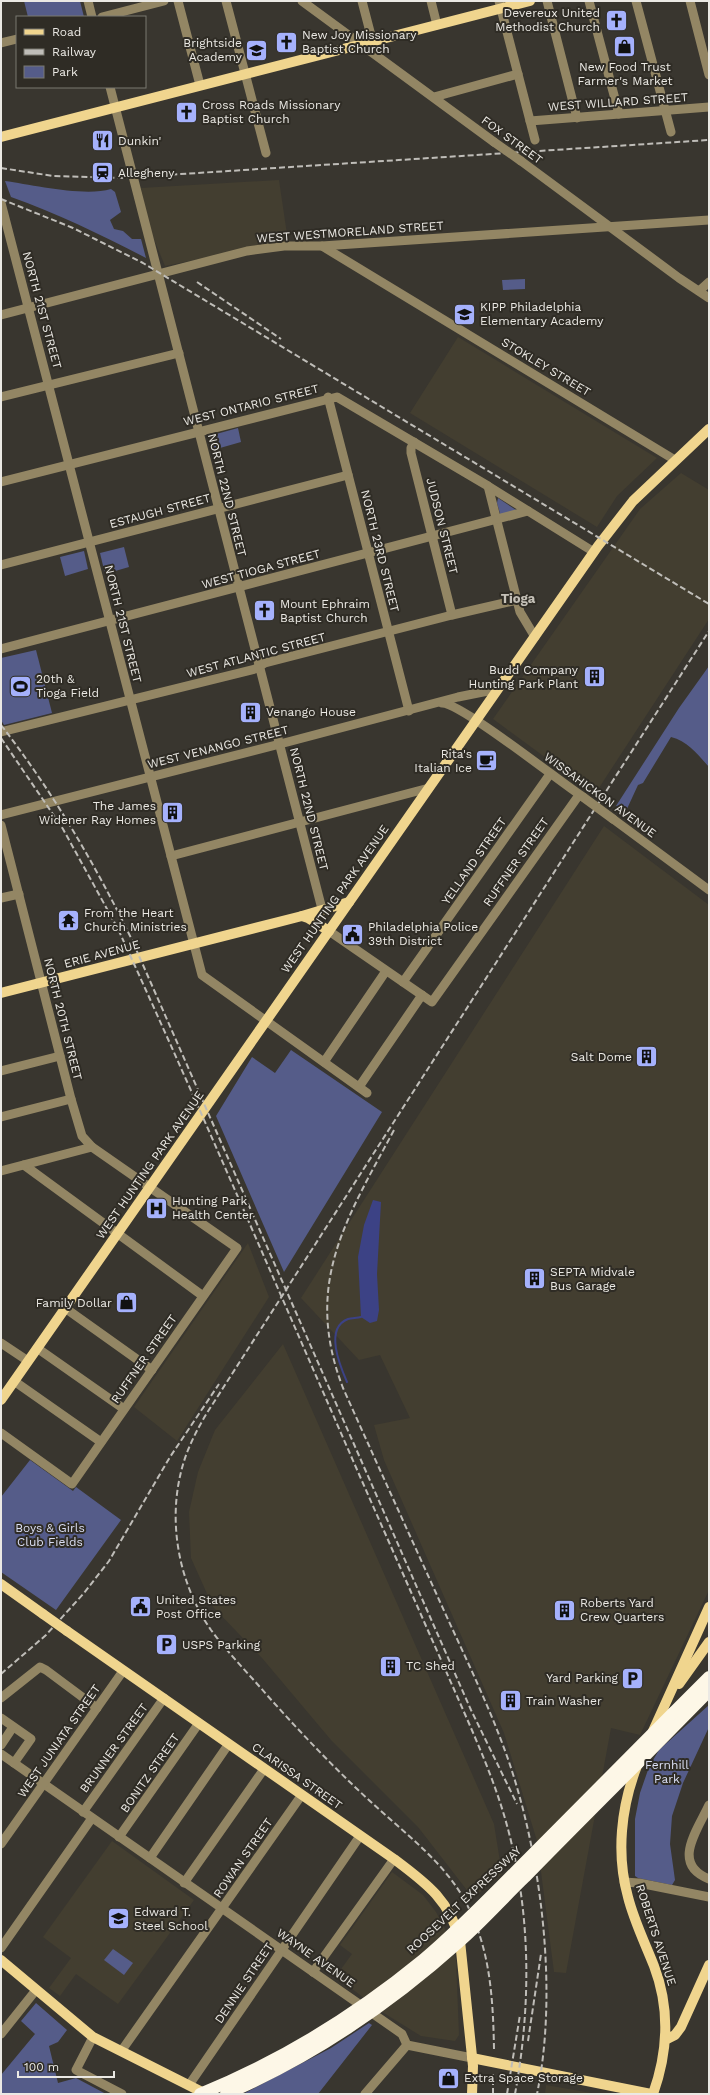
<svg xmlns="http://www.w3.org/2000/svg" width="710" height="2095" font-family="'Work Sans',sans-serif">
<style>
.built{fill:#433e30}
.green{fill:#555c89}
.water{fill:#3c4285}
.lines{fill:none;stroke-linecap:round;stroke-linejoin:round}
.stream{stroke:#3c4285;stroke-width:2}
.minor{stroke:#938664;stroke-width:9}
.major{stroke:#f0d58e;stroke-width:10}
.highway{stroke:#fdf7e7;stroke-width:12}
.rail{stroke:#bfbdb8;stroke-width:2;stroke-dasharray:6 3;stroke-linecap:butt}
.minor-bridge{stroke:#938664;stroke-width:9}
.major-bridge{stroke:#f0d58e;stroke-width:10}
.highway-bridge{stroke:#fdf7e7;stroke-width:12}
.labels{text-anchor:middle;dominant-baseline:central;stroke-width:4;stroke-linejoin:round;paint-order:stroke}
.poi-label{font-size:12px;fill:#ebe9e4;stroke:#2f2c25;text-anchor:start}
.street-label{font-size:12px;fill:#ebe9e4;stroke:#2f2c25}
.park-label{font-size:12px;fill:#dbdff4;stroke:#2f2c25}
.neighbourhood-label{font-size:13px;font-weight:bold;fill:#c4c0b7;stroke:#2f2c25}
</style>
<rect width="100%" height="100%" fill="#39362f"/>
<g class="built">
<polygon points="279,180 288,241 165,266 149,227 141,188"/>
<polygon points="458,337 657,458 617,496 597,527 410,413"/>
<polygon points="681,473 709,490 709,619 595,794 493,719 640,509"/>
<polygon points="604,826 709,905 709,1590 640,1735 611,1728 566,1973 554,1972 537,1841 504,1733 384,1460 374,1425 410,1418 380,1355 359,1360 301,1298"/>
<polygon points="248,1243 269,1297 177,1441 134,1407"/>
<polygon points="283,1344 494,1824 502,1874 473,1898 418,1827 331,1740 262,1658 213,1607 191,1558 189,1512 198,1472 215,1430"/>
<polygon points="112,1841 194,1900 118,2004 76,1974 60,1996 49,1988 71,1958 43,1937"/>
<polygon points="392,1872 423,1895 436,1912 445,1929 456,1959 459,2035 455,2041 421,2036 379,2010 336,1976 352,1954 340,1945"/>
<polygon points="546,2085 597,2094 545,2094"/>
</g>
<g class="green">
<polygon points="24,1 80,1 84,17 28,17"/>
<path d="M5,181C33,185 85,197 111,189L115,192L121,212L110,220L114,229L123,231L132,239H141L146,258C102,235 58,214 11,197Z"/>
<polygon points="525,279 525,289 503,290 502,280"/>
<polygon points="238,428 241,442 213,450 209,436"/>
<polygon points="498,498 519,512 501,517 497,503"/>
<polygon points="124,547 129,567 105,574 100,553"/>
<polygon points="84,551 88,569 65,576 60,557"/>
<polygon points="36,650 52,713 4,725 1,720 1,658"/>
<path d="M709,666V767C698,755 688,741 671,737L643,783L638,785L626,811L616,806L679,708Z"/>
<polygon points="291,1050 382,1112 284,1272 216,1116 252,1057 275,1073"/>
<polygon points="30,1460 73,1491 76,1487 121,1520 56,1610 1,1572 1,1497"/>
<polygon points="709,1705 709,1727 683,1783 672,1816 670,1844 675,1880 672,1885 638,1878 635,1876 635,1819 640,1793 649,1767 659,1750"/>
<polygon points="113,1949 133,1963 124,1975 104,1960"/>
<polygon points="36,2003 67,2030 58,2042 49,2046 58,2083 76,2078 106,2094 1,2094 1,2075 35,2034 21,2021"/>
<polygon points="369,2023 372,2025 318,2094 243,2094 331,2048"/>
</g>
<polygon class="water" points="373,1200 381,1202 377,1274 379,1310 377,1321 370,1323 361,1317 358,1257 364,1225"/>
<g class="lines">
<path class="stream" d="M347,1382C340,1366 324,1328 348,1319C352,1318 357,1318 361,1317"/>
<g class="minor">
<polyline points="88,1 92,17"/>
<polyline points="178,1 200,85"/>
<polyline points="226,1 266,153"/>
<polyline points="302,1 494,142"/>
<polyline points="362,1 374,47"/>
<polyline points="431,1 437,25"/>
<polyline points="499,1 535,140"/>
<polyline points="547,1 577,118"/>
<polyline points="589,1 619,114"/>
<polyline points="636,1 671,132"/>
<polyline points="690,1 709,75"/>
<polyline points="102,17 164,1"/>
<polyline points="1,43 17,39"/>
<polyline points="110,87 322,909"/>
<polyline points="434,97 518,74"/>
<polyline points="530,121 709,107"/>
<polyline points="521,161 679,278 709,298"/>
<polyline points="1,203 202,975 367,1093"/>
<polyline points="322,246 675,460"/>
<polyline points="699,291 709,282"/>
<polyline points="1,315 247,251 284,246 322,246 709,220"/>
<polyline points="1,397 179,353"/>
<polyline points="328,397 409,711"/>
<polyline points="414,442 411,448 411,453 452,615"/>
<polyline points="1,482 337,397 488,486 594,552"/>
<polyline points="488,486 520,612 535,637"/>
<polyline points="1,565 348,475"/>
<polyline points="1,649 528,511"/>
<path d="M442,703C461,703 560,782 583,797"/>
<polyline points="1,732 255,669 265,663 452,615 517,600"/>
<polyline points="1,815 280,744 458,697 498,689"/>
<polyline points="613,819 709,890"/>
<polyline points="1,825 71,1099 82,1136 92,1147 237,1248 72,1484 1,1433"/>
<polyline points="171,856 429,788"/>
<polyline points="1,898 19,894"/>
<polyline points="329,931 432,1002 579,795"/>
<polyline points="403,982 550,774"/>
<polyline points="324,1062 386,971"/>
<polyline points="1,1071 60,1056"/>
<polyline points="359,1087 422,995"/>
<polyline points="1,1117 71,1099"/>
<polyline points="24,1165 203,1296"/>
<polyline points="1,1171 92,1147"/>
<polyline points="65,1308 152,1370"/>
<polyline points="1,1343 28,1361"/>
<polyline points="37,1348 124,1409"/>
<polyline points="14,1381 101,1442"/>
<polyline points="1,1698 40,1667 46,1670 97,1708"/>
<polyline points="1,1718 31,1739 14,1763"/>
<polyline points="1,1745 13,1727"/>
<polyline points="1,1754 402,2034 407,2045 472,2058"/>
<path d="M709,1805C697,1831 671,1864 709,1879"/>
<polyline points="83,1812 164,1698"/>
<polyline points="119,1837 199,1723"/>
<polyline points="1,1844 123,1671"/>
<polyline points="150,1858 228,1745"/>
<polyline points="624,1882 639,1883 709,1897"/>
<polyline points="184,1883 264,1769"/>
<polyline points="1,1948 92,1818"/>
<polyline points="313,1972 394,1859"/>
<polyline points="1,2034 36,1990"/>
<polyline points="93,2037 76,2070 122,2094"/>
<polyline points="122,2050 301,1796"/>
<polyline points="189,2085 360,1836"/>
<polyline points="365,2094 407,2045"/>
</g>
<g class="major">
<polyline points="1,137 530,1"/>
<polyline points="302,916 308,918 329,931"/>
<polyline points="1,993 302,916 349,902"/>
<polyline points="1,1400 598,546 633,501 709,429"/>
<polyline points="1,1584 43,1614"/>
<path d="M67,1631L394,1859C426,1883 450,1900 460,1941L473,2066L472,2094"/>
<polyline points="679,1684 709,1642"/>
<polyline points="653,1731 709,1607"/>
<path d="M637,1766C621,1807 616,1854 628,1897C634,1921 645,1943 654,1966C670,2008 668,2052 653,2094"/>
<polyline points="1,1960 93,2037 206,2094"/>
<polyline points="665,2040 675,2035 681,2027 709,1965"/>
<polyline points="472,2058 651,2094"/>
</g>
<g class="highway">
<polyline points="673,1713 709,1677"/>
<polyline points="638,1763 709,1691"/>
</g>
<g class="rail">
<polyline points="1,168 53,176 120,178 709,140"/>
<polyline points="1,199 73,228 143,263 709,604"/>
<polyline points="197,282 281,339"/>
<path d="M1,725C53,792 95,864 132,940L471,1710L517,1804"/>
<path d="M1,738L63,829L118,929C205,1118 286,1308 369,1497C397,1560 425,1624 453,1687C474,1735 496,1782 509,1833C531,1918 531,2007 515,2094"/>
<path d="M394,1130C346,1220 303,1284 343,1388C374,1457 405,1525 436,1593C461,1649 489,1704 509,1762C542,1859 558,1993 537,2094"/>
<polyline points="1,1674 46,1635 84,1593 109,1561 170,1457 219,1384"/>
<polyline points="528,2041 541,1954"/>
<path d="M494,2049C493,1996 490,1946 464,1899C442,1860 403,1832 371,1802C334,1768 300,1732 266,1694C248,1673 228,1653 211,1630C175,1578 165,1508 188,1450C195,1433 204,1417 214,1402L709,631"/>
<polyline points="493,2094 493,2074"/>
<polyline points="507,2094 520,2015"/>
</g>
<g class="minor-bridge">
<polyline points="494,142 521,161"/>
<polyline points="583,797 613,819"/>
</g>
<polyline class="major-bridge" points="43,1614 67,1631"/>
<g class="highway-bridge">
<path d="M200,2094C281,2061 356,2015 423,1960C461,1928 495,1892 530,1857C578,1809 625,1761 673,1713"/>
<path d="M226,2094C312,2057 391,2003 460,1941C483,1921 503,1898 525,1877C562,1839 600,1801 638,1763"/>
</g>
</g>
<defs>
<symbol id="church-square" viewBox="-11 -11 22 22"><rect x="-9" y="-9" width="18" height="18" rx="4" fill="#a5b1fc" stroke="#2f2c25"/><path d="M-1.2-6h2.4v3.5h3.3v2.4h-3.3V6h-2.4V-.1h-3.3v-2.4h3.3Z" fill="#111"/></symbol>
<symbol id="shop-square" viewBox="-11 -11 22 22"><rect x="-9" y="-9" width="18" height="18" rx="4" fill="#a5b1fc" stroke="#2f2c25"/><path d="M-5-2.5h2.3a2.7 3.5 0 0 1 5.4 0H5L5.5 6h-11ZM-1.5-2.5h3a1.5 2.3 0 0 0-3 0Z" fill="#111"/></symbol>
<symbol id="school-square" viewBox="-11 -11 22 22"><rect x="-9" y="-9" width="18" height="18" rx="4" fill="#a5b1fc" stroke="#2f2c25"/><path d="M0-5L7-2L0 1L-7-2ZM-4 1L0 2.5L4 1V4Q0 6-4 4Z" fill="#111"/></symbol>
<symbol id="restaurant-square" viewBox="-11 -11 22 22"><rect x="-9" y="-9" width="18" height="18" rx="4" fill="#a5b1fc" stroke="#2f2c25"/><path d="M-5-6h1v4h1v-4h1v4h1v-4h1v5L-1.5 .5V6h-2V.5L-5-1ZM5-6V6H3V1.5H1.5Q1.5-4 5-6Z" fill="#111"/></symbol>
<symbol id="station-square" viewBox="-11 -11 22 22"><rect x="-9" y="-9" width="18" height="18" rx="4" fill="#a5b1fc" stroke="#2f2c25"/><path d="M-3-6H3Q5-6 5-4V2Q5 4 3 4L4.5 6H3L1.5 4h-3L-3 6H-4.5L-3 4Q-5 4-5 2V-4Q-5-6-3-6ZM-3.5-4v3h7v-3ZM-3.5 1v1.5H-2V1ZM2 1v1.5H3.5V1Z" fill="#111"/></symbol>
<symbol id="building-square" viewBox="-11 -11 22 22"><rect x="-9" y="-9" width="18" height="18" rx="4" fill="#a5b1fc" stroke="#2f2c25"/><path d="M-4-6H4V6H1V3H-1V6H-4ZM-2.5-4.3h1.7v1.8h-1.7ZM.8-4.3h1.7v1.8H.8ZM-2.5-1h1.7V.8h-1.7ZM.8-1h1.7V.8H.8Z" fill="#111"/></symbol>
<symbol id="stadium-square" viewBox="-11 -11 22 22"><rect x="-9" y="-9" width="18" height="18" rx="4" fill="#a5b1fc" stroke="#2f2c25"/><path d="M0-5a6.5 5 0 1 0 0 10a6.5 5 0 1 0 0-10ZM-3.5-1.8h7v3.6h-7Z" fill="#111"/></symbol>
<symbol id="cafe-square" viewBox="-11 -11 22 22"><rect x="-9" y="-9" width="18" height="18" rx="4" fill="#a5b1fc" stroke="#2f2c25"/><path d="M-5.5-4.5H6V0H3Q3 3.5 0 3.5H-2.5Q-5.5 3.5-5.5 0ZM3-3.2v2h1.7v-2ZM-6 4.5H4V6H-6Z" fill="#111"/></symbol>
<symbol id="temple-square" viewBox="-11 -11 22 22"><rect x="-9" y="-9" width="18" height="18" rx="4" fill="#a5b1fc" stroke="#2f2c25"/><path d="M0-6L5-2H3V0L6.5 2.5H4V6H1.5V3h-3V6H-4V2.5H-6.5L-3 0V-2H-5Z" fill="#111"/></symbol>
<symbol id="civic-square" viewBox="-11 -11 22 22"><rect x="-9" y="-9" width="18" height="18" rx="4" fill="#a5b1fc" stroke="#2f2c25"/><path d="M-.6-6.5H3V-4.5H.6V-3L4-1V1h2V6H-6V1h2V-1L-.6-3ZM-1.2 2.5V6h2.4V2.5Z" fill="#111"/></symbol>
<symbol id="hospital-square" viewBox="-11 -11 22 22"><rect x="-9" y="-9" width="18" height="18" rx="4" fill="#a5b1fc" stroke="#2f2c25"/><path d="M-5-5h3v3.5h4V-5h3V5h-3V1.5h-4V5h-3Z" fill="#111"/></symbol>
<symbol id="parking-square" viewBox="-11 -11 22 22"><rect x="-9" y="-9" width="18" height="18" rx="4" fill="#a5b1fc" stroke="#2f2c25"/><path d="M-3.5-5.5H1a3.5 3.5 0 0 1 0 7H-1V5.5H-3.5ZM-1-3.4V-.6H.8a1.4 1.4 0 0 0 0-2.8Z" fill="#111"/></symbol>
</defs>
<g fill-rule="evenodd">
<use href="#church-square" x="604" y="8" width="25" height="25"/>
<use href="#church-square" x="274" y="30" width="25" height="25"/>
<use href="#shop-square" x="612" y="34" width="25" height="25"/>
<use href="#school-square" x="244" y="38" width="25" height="25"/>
<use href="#church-square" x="174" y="100" width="25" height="25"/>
<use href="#restaurant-square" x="90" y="128" width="25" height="25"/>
<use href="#station-square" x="90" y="160" width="25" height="25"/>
<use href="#school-square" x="452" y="302" width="25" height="25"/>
<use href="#church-square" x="252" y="598" width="25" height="25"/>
<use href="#building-square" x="582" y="664" width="25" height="25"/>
<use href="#stadium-square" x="8" y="674" width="25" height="25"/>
<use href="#building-square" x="238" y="700" width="25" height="25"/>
<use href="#cafe-square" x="474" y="748" width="25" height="25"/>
<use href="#building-square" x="160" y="800" width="25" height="25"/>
<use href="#temple-square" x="56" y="908" width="25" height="25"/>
<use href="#civic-square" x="340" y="922" width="25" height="25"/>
<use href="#building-square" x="634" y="1044" width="25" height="25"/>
<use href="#hospital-square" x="144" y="1196" width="25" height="25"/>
<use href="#building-square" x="522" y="1266" width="25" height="25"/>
<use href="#shop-square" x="114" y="1290" width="25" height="25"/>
<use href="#civic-square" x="128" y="1594" width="25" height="25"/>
<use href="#building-square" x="552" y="1598" width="25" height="25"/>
<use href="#parking-square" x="154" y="1632" width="25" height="25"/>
<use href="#building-square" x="378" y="1654" width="25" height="25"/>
<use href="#parking-square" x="620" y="1666" width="25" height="25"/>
<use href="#building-square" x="498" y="1688" width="25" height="25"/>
<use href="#school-square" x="106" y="1906" width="25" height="25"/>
<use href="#shop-square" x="436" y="2066" width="25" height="25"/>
</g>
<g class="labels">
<g class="poi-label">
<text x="600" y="13" text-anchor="end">Devereux United<tspan x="600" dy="14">Methodist Church</tspan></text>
<text x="302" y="35">New Joy Missionary<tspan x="302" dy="14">Baptist Church</tspan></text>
<text x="242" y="43" text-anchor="end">Brightside<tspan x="242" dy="14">Academy</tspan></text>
<text x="625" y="67" text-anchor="middle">New Food Trust<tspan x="625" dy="14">Farmer's Market</tspan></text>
<text x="202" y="105">Cross Roads Missionary<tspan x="202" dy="14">Baptist Church</tspan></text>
<text x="118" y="141">Dunkin'</text>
<text x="118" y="173">Allegheny</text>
<text x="480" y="307">KIPP Philadelphia<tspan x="480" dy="14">Elementary Academy</tspan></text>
<text x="280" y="604">Mount Ephraim<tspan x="280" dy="14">Baptist Church</tspan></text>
<text x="578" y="670" text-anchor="end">Budd Company<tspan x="578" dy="14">Hunting Park Plant</tspan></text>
<text x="36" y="679">20th &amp;<tspan x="36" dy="14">Tioga Field</tspan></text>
<text x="266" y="712">Venango House</text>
<text x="472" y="754" text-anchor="end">Rita's<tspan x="472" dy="14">Italian Ice</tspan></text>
<text x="156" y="806" text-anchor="end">The James<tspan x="156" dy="14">Widener Ray Homes</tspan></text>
<text x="84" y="913">From the Heart<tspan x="84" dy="14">Church Ministries</tspan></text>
<text x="368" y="927">Philadelphia Police<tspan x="368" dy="14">39th District</tspan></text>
<text x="632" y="1057" text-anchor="end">Salt Dome</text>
<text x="172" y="1201">Hunting Park<tspan x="172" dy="14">Health Center</tspan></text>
<text x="550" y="1272">SEPTA Midvale<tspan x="550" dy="14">Bus Garage</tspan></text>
<text x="112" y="1303" text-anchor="end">Family Dollar</text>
<text x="156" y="1600">United States<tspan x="156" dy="14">Post Office</tspan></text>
<text x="580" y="1603">Roberts Yard<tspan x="580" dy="14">Crew Quarters</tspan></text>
<text x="182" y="1645">USPS Parking</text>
<text x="406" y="1666">TC Shed</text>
<text x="618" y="1678" text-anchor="end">Yard Parking</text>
<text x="526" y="1701">Train Washer</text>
<text x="134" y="1912">Edward T.<tspan x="134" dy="14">Steel School</tspan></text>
<text x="464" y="2078">Extra Space Storage</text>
</g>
<g class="street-label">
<text transform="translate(618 102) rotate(-4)">WEST WILLARD STREET</text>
<text transform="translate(512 140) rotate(36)">FOX STREET</text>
<text transform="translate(350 232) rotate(-4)">WEST WESTMORELAND STREET</text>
<text transform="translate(42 310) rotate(75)">NORTH 21ST STREET</text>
<text transform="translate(546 367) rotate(31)">STOKLEY STREET</text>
<text transform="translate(251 405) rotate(-14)">WEST ONTARIO STREET</text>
<text transform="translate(227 495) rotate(76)">NORTH 22ND STREET</text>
<text transform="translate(160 511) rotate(-15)">ESTAUGH STREET</text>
<text transform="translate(442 526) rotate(76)">JUDSON STREET</text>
<text transform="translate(380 551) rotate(76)">NORTH 23RD STREET</text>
<text transform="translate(261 569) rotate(-15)">WEST TIOGA STREET</text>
<text transform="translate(123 624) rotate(76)">NORTH 21ST STREET</text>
<text transform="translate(256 655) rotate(-15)">WEST ATLANTIC STREET</text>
<text transform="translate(218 747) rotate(-14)">WEST VENANGO STREET</text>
<text transform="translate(600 795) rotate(36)">WISSAHICKON AVENUE</text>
<text transform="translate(309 809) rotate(76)">NORTH 22ND STREET</text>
<text transform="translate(474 861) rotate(-55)">YELLAND STREET</text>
<text transform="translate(516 862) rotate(-55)">RUFFNER STREET</text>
<text transform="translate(335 899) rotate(-55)">WEST HUNTING PARK AVENUE</text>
<text transform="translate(102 954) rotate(-15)">ERIE AVENUE</text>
<text transform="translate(63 1019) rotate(76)">NORTH 20TH STREET</text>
<text transform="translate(150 1165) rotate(-55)">WEST HUNTING PARK AVENUE</text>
<text transform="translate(144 1359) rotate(-55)">RUFFNER STREET</text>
<text transform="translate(59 1741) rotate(-55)">WEST JUNIATA STREET</text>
<text transform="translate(114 1748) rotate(-54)">BRUNNER STREET</text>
<text transform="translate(150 1773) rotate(-55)">BONITZ STREET</text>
<text transform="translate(297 1776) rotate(35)">CLARISSA STREET</text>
<text transform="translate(243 1858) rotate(-55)">ROWAN STREET</text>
<text transform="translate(464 1900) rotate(-43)">ROOSEVELT EXPRESSWAY</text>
<text transform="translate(656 1935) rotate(72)">ROBERTS AVENUE</text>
<text transform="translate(316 1958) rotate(35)">WAYNE AVENUE</text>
<text transform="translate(244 1983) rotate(-56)">DENNIE STREET</text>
</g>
<g class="park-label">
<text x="50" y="1528">Boys &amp; Girls<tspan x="50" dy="14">Club Fields</tspan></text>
<text x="667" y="1765">Fernhill<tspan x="667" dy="14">Park</tspan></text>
</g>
<g class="neighbourhood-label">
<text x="518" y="598">Tioga</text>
</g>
</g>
<rect width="710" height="2095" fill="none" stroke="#ebe9e4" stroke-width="4"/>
<rect x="16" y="16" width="130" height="72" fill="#2f2c25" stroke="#7a7871"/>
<rect x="24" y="29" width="20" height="6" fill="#f0d58e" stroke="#7a7871"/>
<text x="52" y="36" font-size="12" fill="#ebe9e4">Road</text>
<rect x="24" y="49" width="20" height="6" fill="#bfbdb8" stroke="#7a7871"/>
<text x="52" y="56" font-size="12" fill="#ebe9e4">Railway</text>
<rect x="24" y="66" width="20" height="12" fill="#555c89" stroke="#7a7871"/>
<text x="52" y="76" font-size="12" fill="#ebe9e4">Park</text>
<path d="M18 2071v6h96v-6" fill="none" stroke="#ebe9e4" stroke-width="2"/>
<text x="24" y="2071" font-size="12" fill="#ebe9e4" stroke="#2f2c25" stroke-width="3" paint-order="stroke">100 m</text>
</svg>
